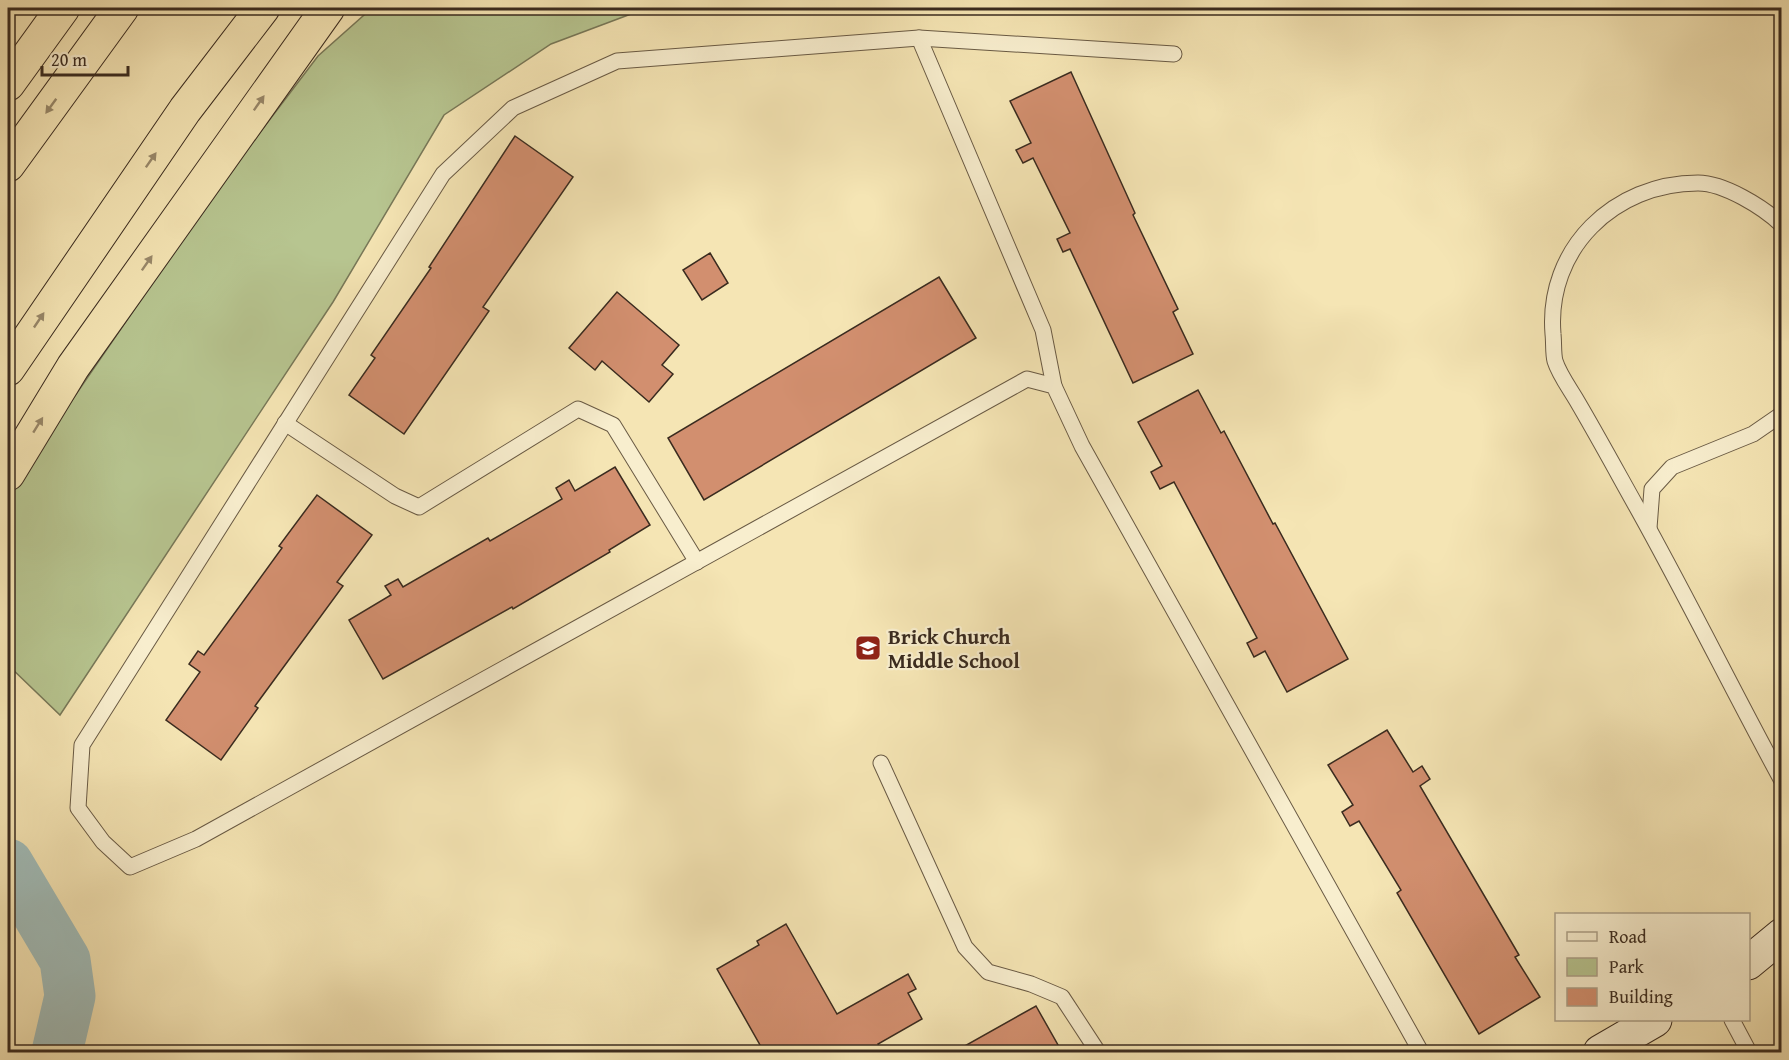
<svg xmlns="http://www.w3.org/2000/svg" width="1789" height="1060" font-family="'Gentium Book Plus',serif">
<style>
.green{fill:#b7c590;stroke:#787858;stroke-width:1.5}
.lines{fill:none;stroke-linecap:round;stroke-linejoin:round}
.river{stroke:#a1bcb8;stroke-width:51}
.building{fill:#d28f6f;stroke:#3a2b1f;stroke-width:1.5}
.service-casing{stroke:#695a44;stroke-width:17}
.secondary-casing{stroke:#3a2b1f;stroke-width:35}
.motorway-casing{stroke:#3a2b1f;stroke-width:35}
.service{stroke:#f8eece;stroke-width:15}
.secondary{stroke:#f8eece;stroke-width:33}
.motorway{stroke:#f5e5b4;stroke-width:33}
.oneway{fill:#98886a}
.labels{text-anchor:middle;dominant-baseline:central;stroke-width:4.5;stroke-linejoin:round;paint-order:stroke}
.poi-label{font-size:21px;font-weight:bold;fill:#3a2b1f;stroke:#f8eece;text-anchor:start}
</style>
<rect width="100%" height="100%" fill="#f5e5b4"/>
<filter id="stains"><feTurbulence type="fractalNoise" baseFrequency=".00333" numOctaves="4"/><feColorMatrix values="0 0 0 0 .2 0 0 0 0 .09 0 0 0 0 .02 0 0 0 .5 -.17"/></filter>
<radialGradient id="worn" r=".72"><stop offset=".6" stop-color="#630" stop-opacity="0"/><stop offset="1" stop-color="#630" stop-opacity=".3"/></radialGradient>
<polygon class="green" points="372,8 647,8 551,44 444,115 333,302 60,715 8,665 8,500 37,451 217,189 318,56"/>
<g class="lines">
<polyline class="river" points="8,864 65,960 70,996 57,1052"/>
</g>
<g class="building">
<polygon points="1071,72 1135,213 1133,215 1178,309 1173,312 1193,354 1133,383 1070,249 1063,252 1057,239 1070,233 1033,158 1023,163 1016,150 1031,143 1010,101"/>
<polygon points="515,136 573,177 483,307 489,311 404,434 349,395 375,358 371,355 431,268 429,267"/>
<polygon points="710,253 728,283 702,300 683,270"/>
<polygon points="939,277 976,338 704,500 668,438"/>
<polygon points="617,292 679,345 662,365 673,374 649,402 602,361 595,370 569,348"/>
<polygon points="1198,390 1221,433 1224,431 1273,524 1275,523 1348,659 1287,692 1265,651 1254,657 1247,643 1257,638 1174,482 1160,489 1151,472 1162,466 1138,422"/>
<polygon points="615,467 650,525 609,550 610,552 513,609 512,607 383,679 349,620 391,595 385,586 398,579 403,587 488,538 490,541 562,499 556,488 569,480 575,491"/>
<polygon points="317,495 372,535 337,582 343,586 255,706 258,708 221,760 166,720 200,672 189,664 198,651 204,655 282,548 279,546"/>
<polygon points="1387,730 1413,772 1422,766 1430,779 1420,786 1519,955 1515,957 1540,997 1479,1034 1397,893 1401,890 1359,821 1350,826 1342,812 1353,805 1328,765"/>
<polygon points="786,924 837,1014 908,974 916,989 908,993 922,1019 878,1044 883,1052 764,1052 717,969 759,945 757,941"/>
<polygon points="1036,1006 1062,1052 954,1052"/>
</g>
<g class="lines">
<defs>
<g id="service">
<polyline points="919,38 1043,330 1054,386"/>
<polyline points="1174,54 919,38 617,61 513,108 443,174 82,745 78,808 103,842 130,867 196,839 1027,379 1054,386 1082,446 1421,1052"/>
<path d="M1782,225C1763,207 1724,183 1698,183C1614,183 1546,249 1553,334C1554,343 1553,353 1555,361C1559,374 1570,389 1577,401C1597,435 1616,470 1635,504C1686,595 1732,689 1782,781"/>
<polyline points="285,423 395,496 419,507 578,409 613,425 697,562"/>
<polyline points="1649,528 1652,489 1672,467 1753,434 1782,414"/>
<polyline points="881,763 965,947 988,972 1031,984 1062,997 1098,1052"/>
<polyline points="1732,1020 1749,1052"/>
</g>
<g id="secondary">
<polyline points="1748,963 1782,935"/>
<polyline points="1600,1052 1655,1020"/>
</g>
<g id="motorway">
<polyline points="8,84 63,8"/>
<polyline points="8,165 122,8"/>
<polyline points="8,369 185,110 263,8"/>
<polyline points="8,474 73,367 328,8"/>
</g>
</defs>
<use href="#service" class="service-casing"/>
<use href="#secondary" class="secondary-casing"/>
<use href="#motorway" class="motorway-casing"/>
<use href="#service" class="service"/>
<use href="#secondary" class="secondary"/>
<use href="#motorway" class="motorway"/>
</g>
<defs><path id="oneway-solid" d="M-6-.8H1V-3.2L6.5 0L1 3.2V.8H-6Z" transform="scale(1.5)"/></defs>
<g class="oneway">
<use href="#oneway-solid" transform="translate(259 103) rotate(-55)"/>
<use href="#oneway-solid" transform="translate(51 106) rotate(126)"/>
<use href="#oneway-solid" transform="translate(151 160) rotate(-55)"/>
<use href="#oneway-solid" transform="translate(147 263) rotate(-55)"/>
<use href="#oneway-solid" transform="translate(39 320) rotate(-56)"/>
<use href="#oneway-solid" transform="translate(38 425) rotate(-58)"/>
</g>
<defs>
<symbol id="school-square" viewBox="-11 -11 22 22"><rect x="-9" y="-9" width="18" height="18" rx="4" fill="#8f2418" stroke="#f8eece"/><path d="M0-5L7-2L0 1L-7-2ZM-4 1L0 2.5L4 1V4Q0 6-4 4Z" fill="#fff"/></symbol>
</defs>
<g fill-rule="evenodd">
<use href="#school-square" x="853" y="633" width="30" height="30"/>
</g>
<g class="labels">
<g class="poi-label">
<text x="888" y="636">Brick Church<tspan x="888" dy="24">Middle School</tspan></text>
</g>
</g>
<rect width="1789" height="1060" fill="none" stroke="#f5e5b4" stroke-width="30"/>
<rect x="9" y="9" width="1771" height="1042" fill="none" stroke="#3a2b1f" stroke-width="3"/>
<rect x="15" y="15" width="1759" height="1030" fill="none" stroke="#3a2b1f" stroke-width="1.5"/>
<rect x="1555" y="913" width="195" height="108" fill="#f8eece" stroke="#aca088" stroke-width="1.5"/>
<rect x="1567" y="932" width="30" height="9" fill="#f8eece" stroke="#aca088" stroke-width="1.5"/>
<text x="1609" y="943" font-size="18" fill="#3a2b1f">Road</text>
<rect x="1567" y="958" width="30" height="18" fill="#b7c590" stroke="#aca088" stroke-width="1.5"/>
<text x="1609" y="973" font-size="18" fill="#3a2b1f">Park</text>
<rect x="1567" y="988" width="30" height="18" fill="#d28f6f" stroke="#aca088" stroke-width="1.5"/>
<text x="1609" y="1003" font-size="18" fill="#3a2b1f">Building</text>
<path d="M42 66v9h86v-9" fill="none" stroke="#3a2b1f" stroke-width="3"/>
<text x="51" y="66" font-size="18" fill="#3a2b1f" stroke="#f8eece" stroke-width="4.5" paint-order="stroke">20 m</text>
<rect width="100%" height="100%" filter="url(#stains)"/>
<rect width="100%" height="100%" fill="url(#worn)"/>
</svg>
